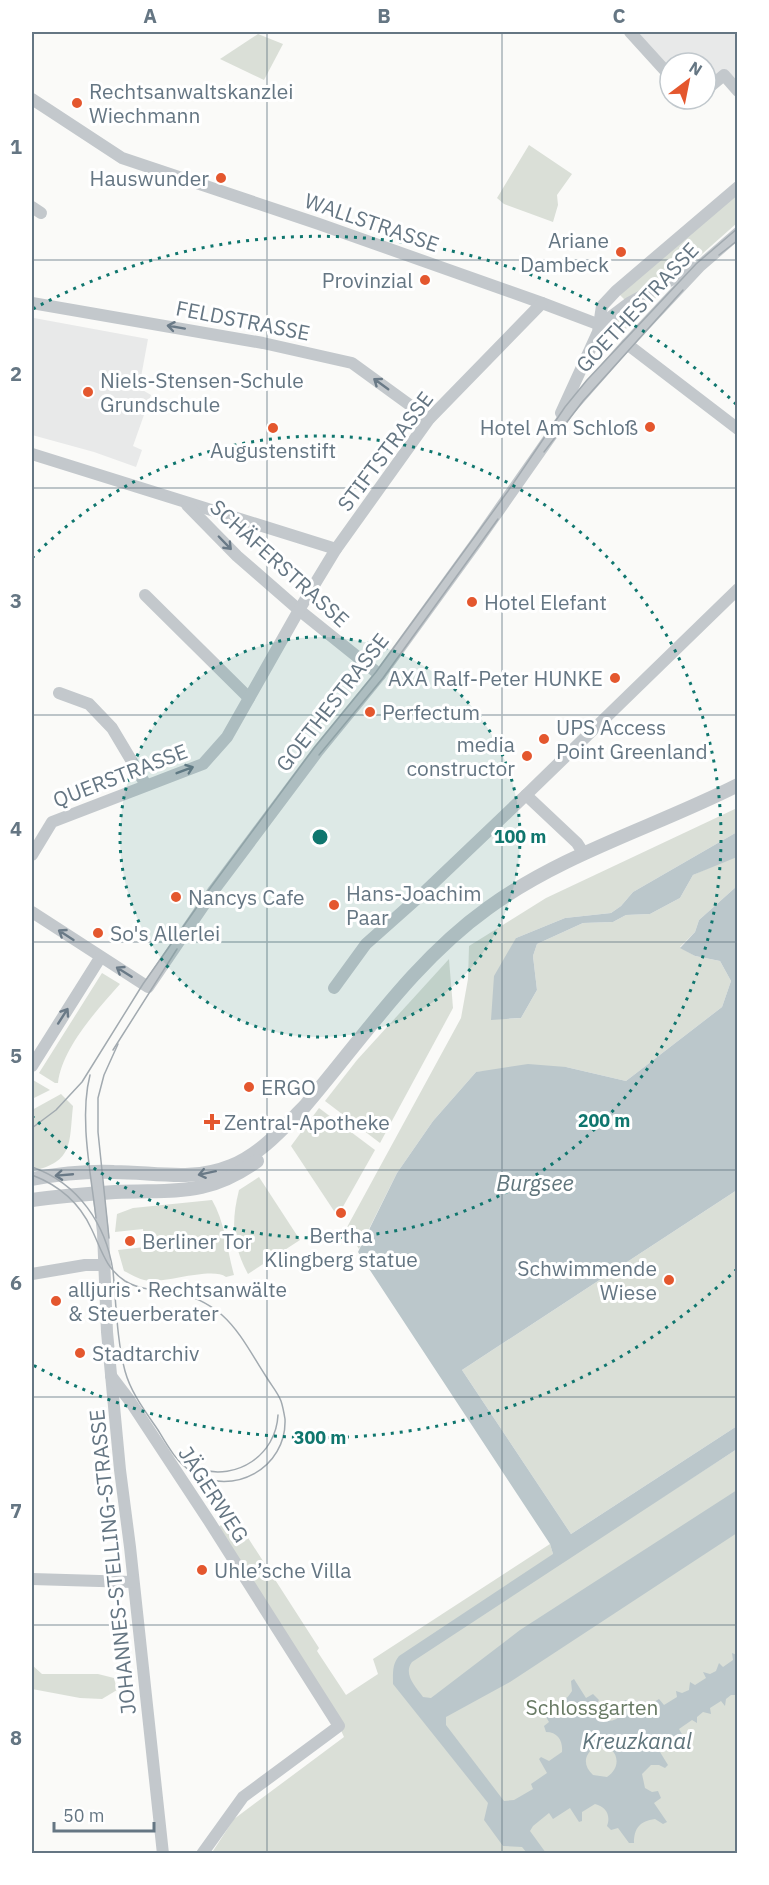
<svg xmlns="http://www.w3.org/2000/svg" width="769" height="1885" font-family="'IBM Plex Sans',sans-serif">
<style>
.built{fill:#e8e9e9}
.green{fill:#dadfd7}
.water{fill:#bbc7cb;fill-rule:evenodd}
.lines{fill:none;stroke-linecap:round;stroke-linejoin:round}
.minor{stroke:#c3c8cc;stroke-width:12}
.tertiary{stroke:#c3c8cc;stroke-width:14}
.tram{stroke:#a2aab0;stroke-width:1.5}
.oneway{stroke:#6a7a87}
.grid{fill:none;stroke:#657683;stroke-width:1.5;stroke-opacity:0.55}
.ring{fill:none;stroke:#0f766e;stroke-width:3;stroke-dasharray:3 6}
.poi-dot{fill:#e4572e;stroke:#fff;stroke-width:2}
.labels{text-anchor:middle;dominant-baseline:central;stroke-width:6;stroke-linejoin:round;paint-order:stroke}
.poi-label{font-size:21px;fill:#657683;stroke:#fff;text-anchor:start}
.street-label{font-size:21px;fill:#657683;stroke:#fff}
.park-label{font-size:21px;fill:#687a64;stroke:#fff}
.water-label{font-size:22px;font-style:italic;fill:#60757c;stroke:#fff}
.centre{fill:#0f766e;stroke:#fff;stroke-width:3}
.ring-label{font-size:18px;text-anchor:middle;font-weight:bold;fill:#0f766e;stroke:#fff;stroke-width:6;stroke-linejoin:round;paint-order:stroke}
.neatline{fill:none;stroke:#657683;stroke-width:2}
.grid-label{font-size:20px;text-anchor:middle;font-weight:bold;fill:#657683}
</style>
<rect width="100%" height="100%" fill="#fafaf8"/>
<g class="built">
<polygon points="630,32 737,32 737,91 724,75 706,90 706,63 670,63 670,76"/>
<polygon points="34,318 148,339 139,388 151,395 133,446 142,450 136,467 94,452 32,435 32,319"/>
</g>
<g class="green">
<polygon points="258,34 283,44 264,80 220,59"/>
<polygon points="529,145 572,174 557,195 558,205 553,222 504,204 497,198"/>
<polygon points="737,187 737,223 676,277 622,333 610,325 628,303 616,291"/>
<polygon points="737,808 737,832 633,892 621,906 611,913 565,918 516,938 507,1019 521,1018 537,990 533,956 537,944 583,923 613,922 626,915 650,914 680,898 693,875 735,856 737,857 737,886 699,920 695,932 680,947 695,956 720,961 731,981 722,1007 626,1081 566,1067 476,1072 433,1121 397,1173 359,1249 346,1229 461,1018 468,979 469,946 546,898"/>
<polygon points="449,959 453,1008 380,1143 325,1101 357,1060"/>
<path d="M102,973L120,984C97,1010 62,1048 58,1083H55L39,1073Z"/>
<polygon points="33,1080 50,1090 32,1099"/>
<path d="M61,1094L73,1106C69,1143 74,1162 32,1171V1110Z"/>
<polygon points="319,1108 375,1150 340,1212 336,1214 291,1146"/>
<path d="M259,1177L300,1240L248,1274C232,1244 231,1222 239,1190Z"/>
<polygon points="737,1190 737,1426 571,1534 462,1370"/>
<path d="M212,1200C225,1222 227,1250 234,1275L226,1277C213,1267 168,1282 151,1281C142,1281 132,1275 124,1271L118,1250L145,1247L143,1229L115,1232L117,1214L133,1208Z"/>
<polygon points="737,1449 737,1853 211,1854 234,1819 344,1737 339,1726 214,1530 234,1516 319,1648 317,1651 346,1695 378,1674 373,1659 550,1544 553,1554 559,1564"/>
<polygon points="32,1665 42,1674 98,1674 114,1678 117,1690 102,1699 80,1698 32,1689"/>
</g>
<g class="water">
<polygon points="737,832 737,857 693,875 680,898 650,914 626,915 613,922 583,923 537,944 533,956 537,990 521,1018 491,1020 494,976 516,938 565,918 611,913 621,906 633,892"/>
<path d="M737,886V1190L462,1370L571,1534L737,1426V1449L412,1662C403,1674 415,1686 423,1697L431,1698L520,1630L737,1490V1533L510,1682L446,1717V1725L504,1801L514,1800L533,1789L531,1784L547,1773L539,1759L541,1757L549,1761L562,1752C563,1741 558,1732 546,1732L544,1726L549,1722L539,1705L542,1701C555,1706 564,1704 572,1691L571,1681L574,1679L586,1698L593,1694L599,1700L596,1705C598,1728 626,1725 622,1702L626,1700L635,1714L659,1699L664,1705L677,1697L676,1691L682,1693L689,1690L690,1682L695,1685L706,1678L703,1672L710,1674L716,1671L719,1663L723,1667L733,1660L732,1653L737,1655V1695H731L726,1699L725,1706L721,1701L710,1708L711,1714L703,1712L697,1717V1723L692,1720L679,1729L683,1736L660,1752L668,1765L665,1768L659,1765H651L642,1774L645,1788L652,1792L658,1791L661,1798L654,1803L667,1822L663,1824L655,1819C640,1821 634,1828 634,1843H629L618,1828L611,1830L607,1826C611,1815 606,1807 595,1804L582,1812V1821L579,1822L570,1808L553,1819L549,1813L533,1826L530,1831L546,1853H527L522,1847L503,1846L484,1820L488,1803L393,1684C393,1674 392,1664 399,1656L553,1554L550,1544L358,1252L397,1173L433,1121L476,1072L528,1064L566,1067L626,1081L722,1007L731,981L720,961L695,956L680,948L695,932L699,920ZM597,1746C617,1744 624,1766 607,1777L593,1775C582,1765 584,1753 597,1746Z"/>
</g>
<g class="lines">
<g class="minor">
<polyline points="630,32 670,76"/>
<polyline points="706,90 724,75 738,91"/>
<polyline points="32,99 122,158 319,224 542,303 600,325"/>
<polyline points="690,99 692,102 696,99"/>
<polyline points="32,207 41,213"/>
<polyline points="32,303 263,343 352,363 429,419"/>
<polyline points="600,325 629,303 693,268"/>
<polyline points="627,344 738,429"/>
<polyline points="561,413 598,332 602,306 616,291 738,187"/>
<polyline points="32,454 336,549"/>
<polyline points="187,505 237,556 299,610 380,675"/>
<polyline points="145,595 249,698"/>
<polyline points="59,693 89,704 112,728 146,785"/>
<polyline points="526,795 577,843 584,854"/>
<polyline points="32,855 52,822 203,764 227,737 299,610 336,549 429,419 542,303"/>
<polyline points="32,912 148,987 214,890 318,751 380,675 478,540 569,410 627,344 700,266 738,233"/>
<polyline points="334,988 366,944 420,896 526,795 738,589"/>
<polyline points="32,1066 100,958"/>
<polyline points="96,1173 103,1232 107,1332 120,1470 130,1547 163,1854"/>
<polyline points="32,1274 85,1265 105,1265"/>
<polyline points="111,1376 130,1401 209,1521 339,1726 243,1797 202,1854"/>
<polyline points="32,1579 133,1582"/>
</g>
<g class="tertiary">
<path d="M32,1179C58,1174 87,1171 114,1172C154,1172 192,1182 231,1166C261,1154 283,1128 305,1106C363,1038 414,961 488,908C564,853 655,827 738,785"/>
<path d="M32,1200C59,1196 87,1194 115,1192C173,1189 205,1198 257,1161"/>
</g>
<g class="tram">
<polyline points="719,255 738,240"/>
<polyline points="544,452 583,401 683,290"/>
<polyline points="319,755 383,678 498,519"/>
<polyline points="113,1050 177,949"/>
<path d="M90,1075C79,1118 91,1174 96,1218"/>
<polyline points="32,1128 56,1110 82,1082 143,984 211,887 314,748 376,672 508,491 565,407 587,380 696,264 738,228"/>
<path d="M32,1167C78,1183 106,1224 113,1271C116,1302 117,1342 125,1371C131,1393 145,1411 158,1430C167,1445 177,1463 192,1472C232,1498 287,1468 285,1419C284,1413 283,1407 281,1401C278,1393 272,1386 267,1378C253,1357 241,1332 222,1315C208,1303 191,1295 173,1292C156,1290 140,1290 125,1281C105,1268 101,1248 91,1228C79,1202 58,1185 32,1175"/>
<polyline points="109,1238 98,1132 98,1098 104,1075 118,1044"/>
<path d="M199,1469C237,1481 276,1455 278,1415"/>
</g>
</g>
<defs><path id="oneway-shaft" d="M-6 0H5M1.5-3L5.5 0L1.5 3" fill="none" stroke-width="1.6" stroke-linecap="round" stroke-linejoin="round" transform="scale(1.5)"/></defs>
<g class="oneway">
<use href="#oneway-shaft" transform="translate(176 327) rotate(-170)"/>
<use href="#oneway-shaft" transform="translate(381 384) rotate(-144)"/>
<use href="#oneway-shaft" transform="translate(225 543) rotate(46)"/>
<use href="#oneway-shaft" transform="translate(185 770) rotate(-21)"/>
<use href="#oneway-shaft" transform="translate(66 935) rotate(-147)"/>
<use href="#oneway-shaft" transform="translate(124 972) rotate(-148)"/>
<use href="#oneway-shaft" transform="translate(63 1016) rotate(-57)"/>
<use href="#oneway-shaft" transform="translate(207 1173) rotate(168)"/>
<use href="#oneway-shaft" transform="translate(64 1175) rotate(175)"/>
</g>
<path class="grid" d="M267,32V1854M502,32V1854M32,260H738M32,488H738M32,715H738M32,942H738M32,1170H738M32,1397H738M32,1625H738"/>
<circle cx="320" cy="837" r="200" fill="#0f766e" fill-opacity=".12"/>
<g class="ring">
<circle cx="320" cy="837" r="200"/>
<path d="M32 558A401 401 0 1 1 32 1116"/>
<path d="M737 1269A601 601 0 0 1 33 1365M33 309A601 601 0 0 1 737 405"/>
</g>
<g class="poi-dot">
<circle cx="77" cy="103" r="6"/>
<circle cx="221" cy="178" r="6"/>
<circle cx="621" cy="252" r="6"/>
<circle cx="425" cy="280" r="6"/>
<circle cx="88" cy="392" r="6"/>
<circle cx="650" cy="427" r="6"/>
<circle cx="273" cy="428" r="6"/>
<circle cx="472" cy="602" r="6"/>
<circle cx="615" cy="678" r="6"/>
<circle cx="370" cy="712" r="6"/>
<circle cx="544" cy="739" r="6"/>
<circle cx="527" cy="756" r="6"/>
<circle cx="176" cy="897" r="6"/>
<circle cx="334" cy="905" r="6"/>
<circle cx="98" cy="933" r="6"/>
<circle cx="249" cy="1087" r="6"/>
<path d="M209 1113h6v6h6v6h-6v6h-6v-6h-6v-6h6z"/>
<circle cx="341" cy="1213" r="6"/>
<circle cx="130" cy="1241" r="6"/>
<circle cx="669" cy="1280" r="6"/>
<circle cx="56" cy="1301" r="6"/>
<circle cx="80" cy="1353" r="6"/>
<circle cx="202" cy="1570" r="6"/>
</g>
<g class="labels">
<g class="poi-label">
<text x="89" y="91">Rechtsanwaltskanzlei<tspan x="89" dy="24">Wiechmann</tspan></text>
<text x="209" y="178" text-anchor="end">Hauswunder</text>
<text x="609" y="240" text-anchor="end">Ariane<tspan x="609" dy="24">Dambeck</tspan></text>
<text x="413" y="280" text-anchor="end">Provinzial</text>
<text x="100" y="380">Niels-Stensen-Schule<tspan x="100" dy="24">Grundschule</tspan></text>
<text x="638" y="427" text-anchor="end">Hotel Am Schloß</text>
<text x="273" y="450" text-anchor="middle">Augustenstift</text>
<text x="484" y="602">Hotel Elefant</text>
<text x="603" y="678" text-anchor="end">AXA Ralf-Peter HUNKE</text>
<text x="382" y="712">Perfectum</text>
<text x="556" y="727">UPS Access<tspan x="556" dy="24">Point Greenland</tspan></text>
<text x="515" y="744" text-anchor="end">media<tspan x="515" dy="24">constructor</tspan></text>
<text x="346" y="893">Hans-Joachim<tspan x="346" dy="24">Paar</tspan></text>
<text x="188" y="897">Nancys Cafe</text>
<text x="110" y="933">So's Allerlei</text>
<text x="261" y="1087">ERGO</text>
<text x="224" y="1122">Zentral-Apotheke</text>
<text x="341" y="1235" text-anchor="middle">Bertha<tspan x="341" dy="24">Klingberg statue</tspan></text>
<text x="142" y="1241">Berliner Tor</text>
<text x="657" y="1268" text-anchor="end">Schwimmende<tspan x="657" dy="24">Wiese</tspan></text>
<text x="68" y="1289">alljuris · Rechtsanwälte<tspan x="68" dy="24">&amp; Steuerberater</tspan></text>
<text x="92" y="1353">Stadtarchiv</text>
<text x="214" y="1570">Uhle’sche Villa</text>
</g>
<g class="street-label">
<text transform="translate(372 222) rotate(19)">WALLSTRASSE</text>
<text transform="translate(637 307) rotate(-47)">GOETHESTRASSE</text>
<text transform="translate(243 320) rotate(11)">FELDSTRASSE</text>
<text transform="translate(385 451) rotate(-53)">STIFTSTRASSE</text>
<text transform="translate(280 563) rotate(42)">SCHÄFERSTRASSE</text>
<text transform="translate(332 702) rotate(-52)">GOETHESTRASSE</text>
<text transform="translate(120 775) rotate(-21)">QUERSTRASSE</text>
<text transform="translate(214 1494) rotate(57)">JÄGERWEG</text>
<text transform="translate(112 1562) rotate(-96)">JOHANNES-STELLING-STRASSE</text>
</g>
<g class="park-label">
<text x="592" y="1707">Schlossgarten</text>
</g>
<g class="water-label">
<text x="535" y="1182">Burgsee</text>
<text x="637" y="1740">Kreuzkanal</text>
</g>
</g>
<circle cx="320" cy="837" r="9" class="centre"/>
<g class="ring-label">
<text x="520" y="843">100 m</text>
<text x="604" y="1127">200 m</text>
<text x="320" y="1444">300 m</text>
</g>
<rect width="769" height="1885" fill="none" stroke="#ffffff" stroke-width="66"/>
<g transform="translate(688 81) rotate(32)"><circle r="28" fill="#ffffff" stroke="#c1c8cd" stroke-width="1.5"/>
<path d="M0-4.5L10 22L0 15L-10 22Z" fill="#e4572e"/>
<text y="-9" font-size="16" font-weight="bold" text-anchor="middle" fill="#657683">N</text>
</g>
<path d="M54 1822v9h100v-9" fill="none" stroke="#657683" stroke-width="3"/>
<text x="63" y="1822" font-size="18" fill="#657683" stroke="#ffffff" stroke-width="4.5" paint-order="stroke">50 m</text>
<rect x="33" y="33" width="703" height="1819" class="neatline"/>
<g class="grid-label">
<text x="150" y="23">A</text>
<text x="384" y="23">B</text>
<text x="619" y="23">C</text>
<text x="16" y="154">1</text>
<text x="16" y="381">2</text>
<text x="16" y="608">3</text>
<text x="16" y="836">4</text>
<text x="16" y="1063">5</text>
<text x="16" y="1290">6</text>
<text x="16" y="1518">7</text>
<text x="16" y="1745">8</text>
</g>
</svg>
